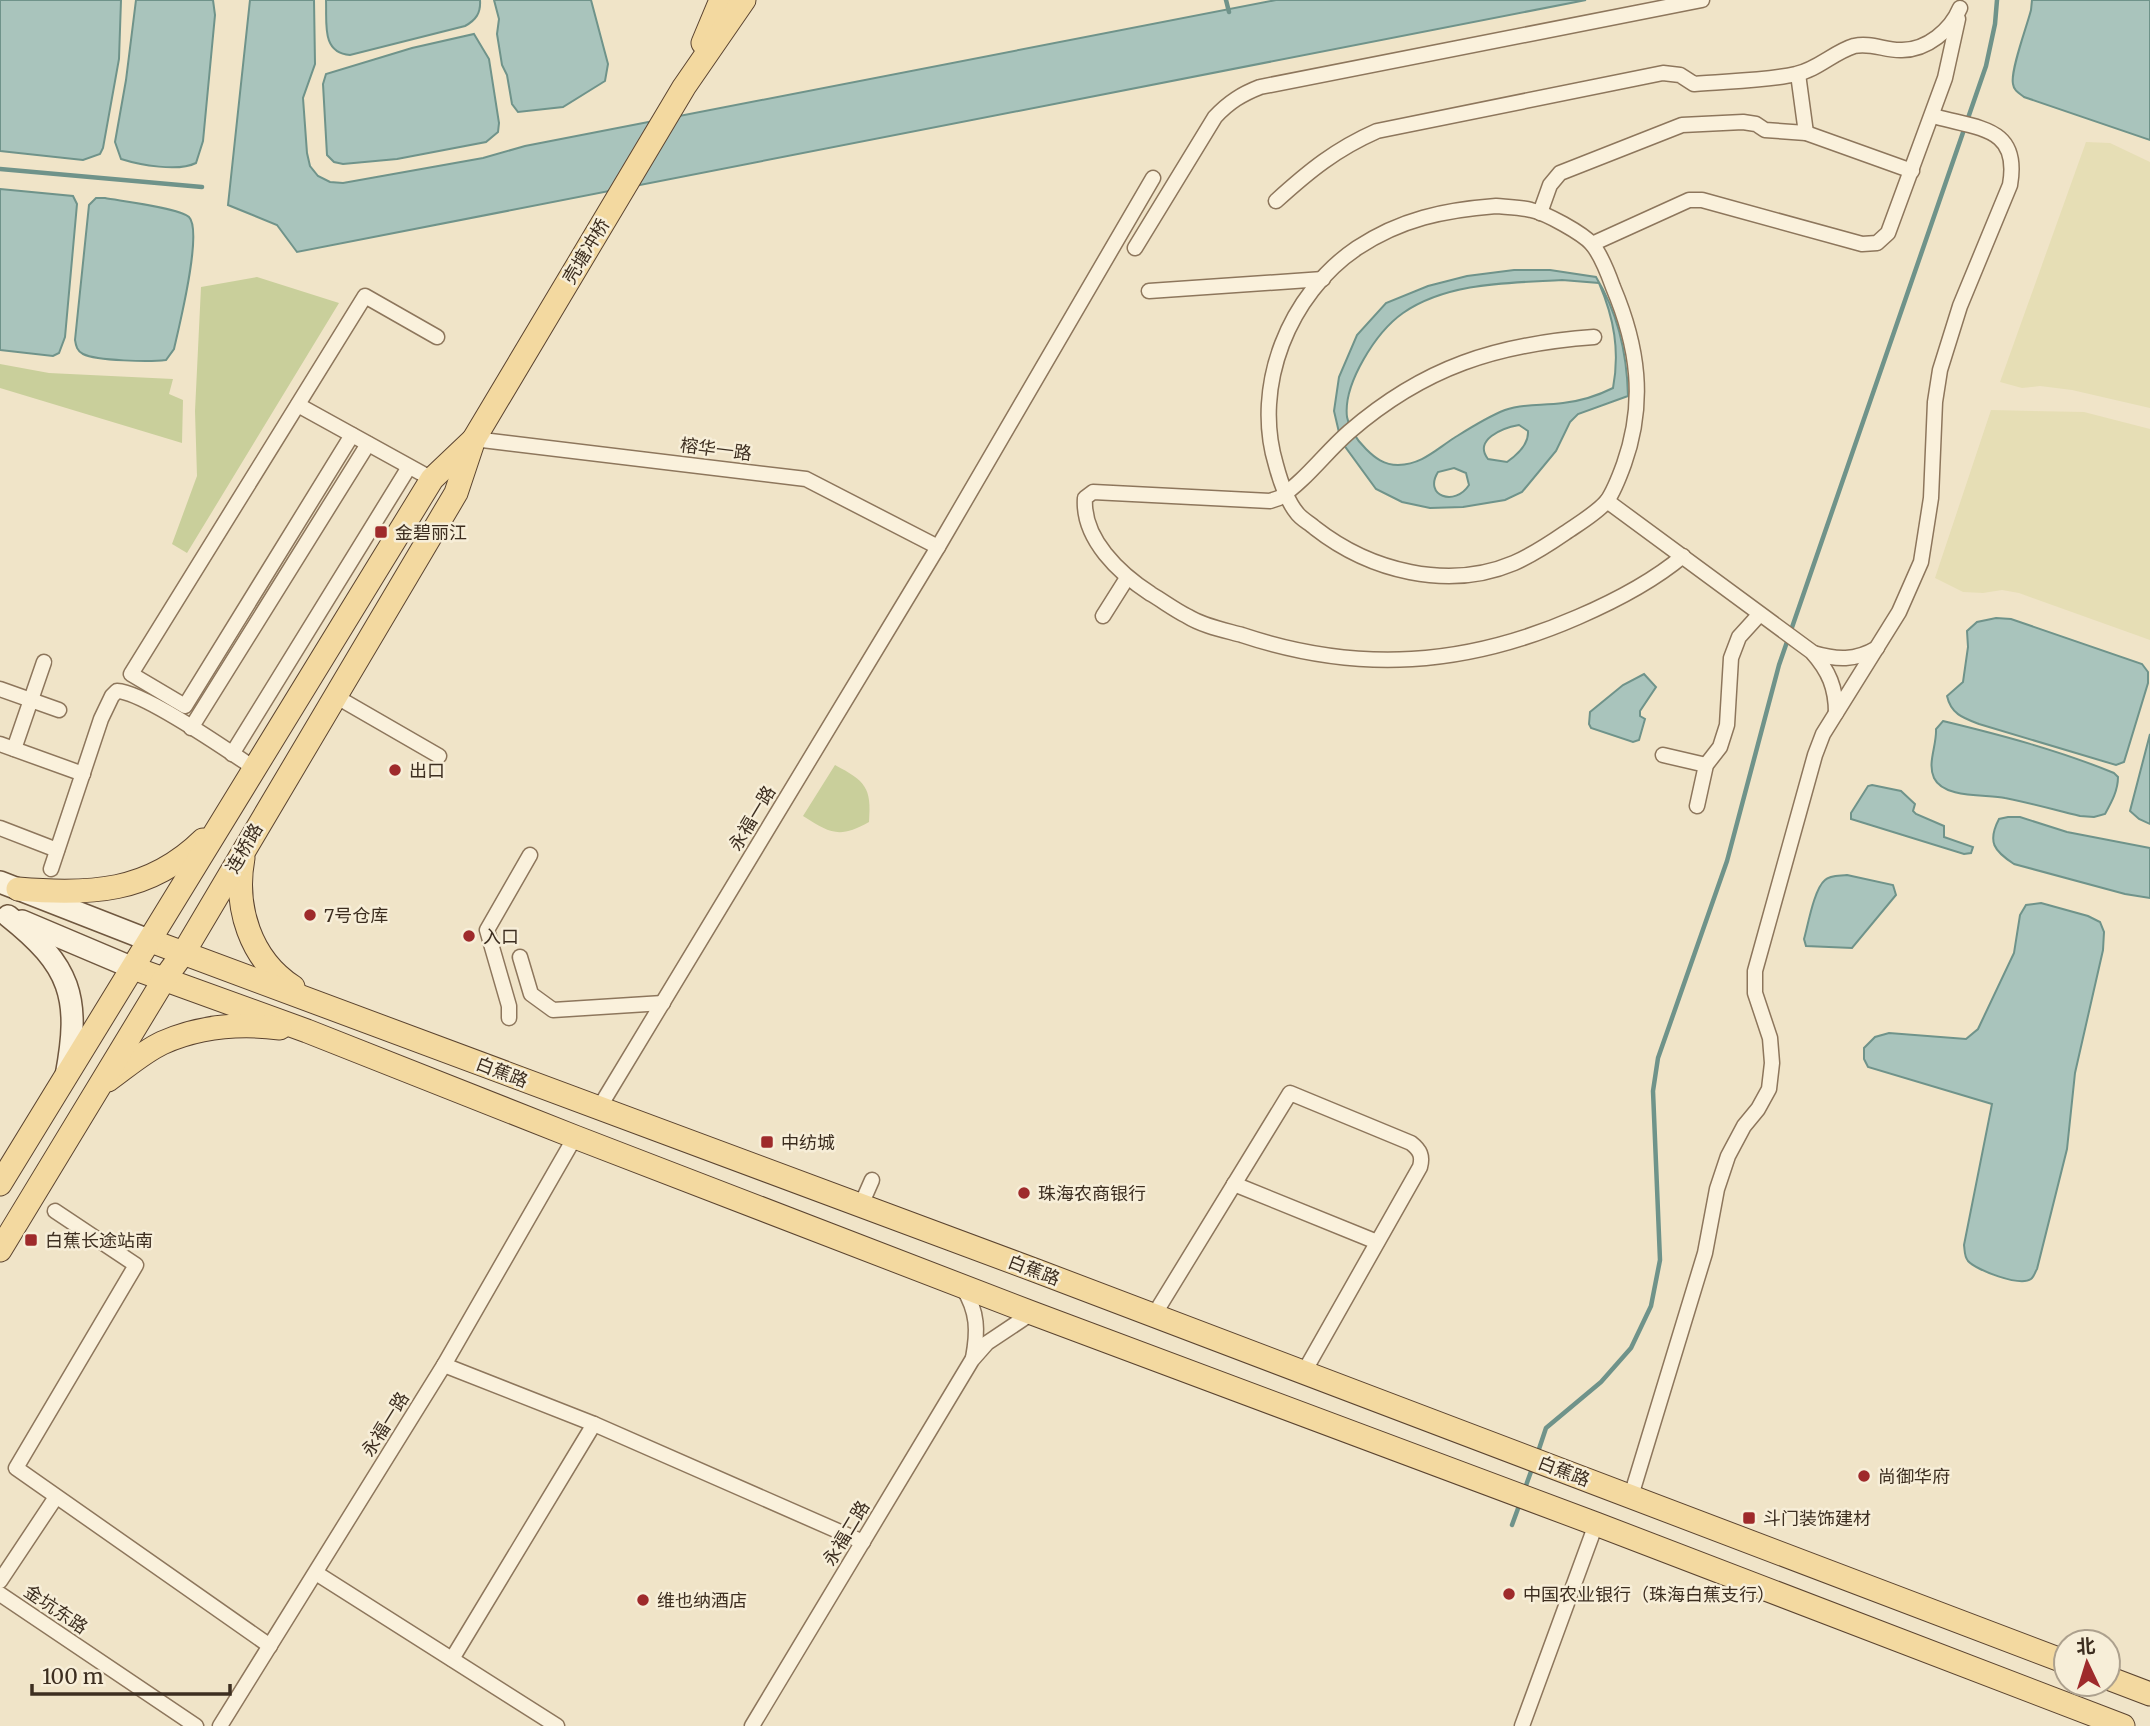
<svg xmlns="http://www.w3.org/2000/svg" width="2150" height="1726" font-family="Merriweather,'Noto Sans SC',serif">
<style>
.farmland{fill:#e6deb5}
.green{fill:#c9cf9b}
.water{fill:#a9c4bc;stroke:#6f938a;stroke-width:2;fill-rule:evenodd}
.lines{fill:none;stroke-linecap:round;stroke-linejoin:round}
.stream{stroke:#6f938a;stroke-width:4.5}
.street-casing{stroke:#8d765c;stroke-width:17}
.secondary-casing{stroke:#6f573f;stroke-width:24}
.primary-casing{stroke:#5b4430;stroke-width:25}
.street{stroke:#faf1dc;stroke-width:14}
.secondary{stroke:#faf1dc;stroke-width:21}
.primary{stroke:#f3d9a0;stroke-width:23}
.poi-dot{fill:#9e2a2b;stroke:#f7eed8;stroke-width:2.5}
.labels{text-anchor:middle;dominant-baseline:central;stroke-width:5;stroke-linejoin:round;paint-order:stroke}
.street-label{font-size:18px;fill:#3d2e20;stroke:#f7eed8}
.poi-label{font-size:18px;fill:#3d2e20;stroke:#f7eed8;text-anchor:start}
</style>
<rect width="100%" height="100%" fill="#f0e4c8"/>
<g class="farmland">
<polygon points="2086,142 2110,143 2150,162 2150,408 2072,390 2040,386 2022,388 2000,382"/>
<polygon points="1991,410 2084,412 2150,429 2150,640 2019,593 2002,590 1983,593 1963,592 1935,578"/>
</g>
<g class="green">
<polygon points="257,277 339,303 187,553 172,544 197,476 195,411 201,287"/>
<polygon points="0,364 49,373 173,379 169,394 183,400 182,443 0,388"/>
<path d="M835,765C865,781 872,787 869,822C839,839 830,833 803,816Z"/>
</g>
<g class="water">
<polygon points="0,0 121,0 119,59 103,148 100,154 83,160 0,151"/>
<path d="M136,0H213L215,15L203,141L196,163C178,172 140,165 121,159L115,142L126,80Z"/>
<polygon points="250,0 314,0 315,64 303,98 307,153 310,166 318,176 330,182 343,183 483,158 525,146 1276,0 1586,0 297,252 277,225 228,205"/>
<path d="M326,0H480C481,13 476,20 465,26L350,55C321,53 327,23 326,0Z"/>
<polygon points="494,0 591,0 608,64 605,81 563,107 518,112 512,104 507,75 502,65 497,34 499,19"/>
<path d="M2032,0H2150V140L2024,97C2019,93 2014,91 2013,84C2010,71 2027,26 2031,10Z"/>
<polygon points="474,34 489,59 499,123 498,132 486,142 397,159 343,164 334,162 327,155 323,84 326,74 412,48"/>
<polygon points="0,189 73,196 77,204 65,337 59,353 53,356 0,350"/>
<path d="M96,198H105C121,201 180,208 189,217C203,231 179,327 174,349L166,360C150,362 97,361 83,354C77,351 76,346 75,340L89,205Z"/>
<path d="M1514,270H1550L1596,277C1618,313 1627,354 1628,396L1578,414L1570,422L1556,451L1522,492L1505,500L1463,507L1430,508L1402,502L1376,489L1341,441L1334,411L1339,377L1357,335L1386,303L1428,286L1467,276ZM1562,280L1599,283C1614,318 1620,351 1613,388C1597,396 1581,401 1563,403C1543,406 1523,403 1505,410C1487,417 1470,428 1454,438C1434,451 1422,464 1398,465C1384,465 1375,458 1366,449C1358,441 1349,429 1347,417C1343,384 1376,332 1403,313C1448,282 1510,283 1562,280ZM1519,425L1528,431C1529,444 1517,455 1507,462L1488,459C1473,440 1502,428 1519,425ZM1454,468L1466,473L1469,485C1455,507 1423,496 1438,472Z"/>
<path d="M1996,618L2011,619L2142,664L2148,672V683L2124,762L2116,765L1979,724C1963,718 1951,714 1947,696L1963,682L1968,647L1967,631L1977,622Z"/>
<polygon points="1644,674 1656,687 1640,711 1640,716 1645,719 1639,740 1633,742 1591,728 1589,724 1590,712 1623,685"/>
<path d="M1943,721C2001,735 2058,750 2114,773L2118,777C2118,791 2111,803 2105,814L2094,817L2080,816C2055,810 2031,803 2005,798C1987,794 1944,799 1934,778C1927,763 1937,745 1936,729Z"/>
<polygon points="2150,734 2150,824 2139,819 2130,811"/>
<polygon points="1872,785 1901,791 1915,804 1913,811 1916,814 1944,826 1944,837 1973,847 1971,853 1964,854 1851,819 1851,813 1868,786"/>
<path d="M2008,817H2020L2067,832L2150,848V898L2125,894L2014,864C1994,851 1987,842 1999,819Z"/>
<path d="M1847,875L1893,885L1896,895L1852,948L1806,946L1804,939C1808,925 1814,889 1825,880C1830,875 1840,876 1847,875Z"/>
<path d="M2041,903L2088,916L2100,922L2104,932L2103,950L2075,1073L2067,1149L2037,1269C2035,1272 2034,1277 2031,1279C2020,1287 1976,1270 1968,1261C1964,1256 1965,1251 1964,1245L1992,1104L1868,1067L1864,1059V1048L1875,1037L1889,1033L1966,1039L1978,1029L2014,953L2020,915L2026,905Z"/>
</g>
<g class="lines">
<g class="stream">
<polyline points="1226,0 1229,12"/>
<polyline points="0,169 202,187"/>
<polyline points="1537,1455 1546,1428 1601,1382 1631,1348 1651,1306 1660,1260 1653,1091 1658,1058 1727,861 1779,665 1986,66 1995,24 1997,0"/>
<polyline points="1524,1491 1533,1466"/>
<polyline points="1512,1525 1520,1503"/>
</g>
<defs>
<g id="street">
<polyline points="1798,74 1806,133"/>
<path d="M1276,201C1309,171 1336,149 1377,131L1663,73L1680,75L1694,84C1725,81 1767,81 1796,74C1817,70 1834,52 1854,46C1871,42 1886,51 1902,50C1927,50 1951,30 1960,8"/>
<path d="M1496,206C1507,207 1520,207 1531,210C1546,213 1582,233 1592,244C1601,255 1608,273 1613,287C1638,346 1646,402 1624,464C1620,475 1614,491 1607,501C1597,513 1578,524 1565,533C1549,544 1532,555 1514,563C1448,591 1370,571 1315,528C1310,523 1301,519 1297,513C1287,501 1280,480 1276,465C1252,386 1289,294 1357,248C1401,219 1444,210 1496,206Z"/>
<polyline points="1540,213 1550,185 1560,173 1682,125 1743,122 1756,124 1765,130 1806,133 1912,171"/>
<polyline points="1592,244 1689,200 1702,200 1862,244 1877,243 1888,233 1945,78 1958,19"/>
<path d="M1135,248L1215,117C1229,102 1242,94 1260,87L1702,0"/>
<polyline points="1149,291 1323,279"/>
<path d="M1594,337C1497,344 1424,367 1349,432C1325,453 1306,480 1279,498L1270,501L1093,492L1085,498C1082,539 1120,574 1151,594C1163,601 1175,610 1187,616C1203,626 1224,630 1242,635C1359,674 1466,666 1578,617C1615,601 1652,582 1683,556"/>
<polyline points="298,405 432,479"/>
<polyline points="352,435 185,706 131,674 365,296 437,337"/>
<polyline points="474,439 806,479 938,547"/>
<path d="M1607,501L1812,652C1829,671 1836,688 1836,713"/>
<polyline points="1103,616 1127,578"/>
<path d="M1813,653C1837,660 1855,661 1877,648"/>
<polyline points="0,689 59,710"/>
<polyline points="335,696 439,756"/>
<polyline points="191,728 368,444"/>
<polyline points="0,744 83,774"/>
<polyline points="14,749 44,662"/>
<polyline points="232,754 409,467"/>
<polyline points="1663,755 1706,765"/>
<polyline points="1697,806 1706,765 1720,747 1727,725 1731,658 1739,637 1759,615"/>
<polyline points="0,828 57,850"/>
<path d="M51,869L101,719L112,696L117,691C144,692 227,750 254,768"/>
<polyline points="520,957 531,994 553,1010 663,1003"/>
<polyline points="509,1018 509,1006 487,930 530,855"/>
<polyline points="599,1108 938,547 1153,178"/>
<polyline points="1234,1184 1377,1242"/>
<polyline points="861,1205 872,1180"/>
<polyline points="55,1211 136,1265 16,1468 270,1646"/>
<path d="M963,1288C978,1312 978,1331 973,1358"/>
<path d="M1154,1315L1290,1093L1411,1143C1420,1150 1423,1156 1420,1167L1304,1372"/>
<polyline points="444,1365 594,1424 863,1542"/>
<path d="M1631,1496L1705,1253L1717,1189L1728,1156L1744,1126L1758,1109L1769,1089L1772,1063L1770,1038L1755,993V971L1815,755L1823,734L1899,612L1921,562L1931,498L1935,402L1940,370L1960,306L2010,185C2020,128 1981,129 1937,117"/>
<polyline points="316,1573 557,1726"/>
<polyline points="0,1581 56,1497"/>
<polyline points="0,1594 196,1726"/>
<polyline points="452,1659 594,1424"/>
<polyline points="220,1726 444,1365 575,1137"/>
<polyline points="752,1726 972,1360 987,1343 1032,1313"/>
<polyline points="1522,1726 1596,1524"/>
</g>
<g id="secondary">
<polyline points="0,882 151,941"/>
<path d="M8,916C71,966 81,997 66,1076"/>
<polyline points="22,921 133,968"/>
</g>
<g id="primary">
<polyline points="703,43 721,0"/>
<path d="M243,858C234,907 250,959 293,987"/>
<path d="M18,889C89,895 149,893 203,840"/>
<polyline points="151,941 1037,1271 2066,1662"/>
<polyline points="133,968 307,1031 575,1137 1032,1313 1596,1524 2123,1726"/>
<path d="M108,1080C125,1068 143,1052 162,1043C200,1026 240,1023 280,1028"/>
<polyline points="0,1184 432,479 472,441"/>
<polyline points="0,1250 165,978 184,952 456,493 474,439 684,87 744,0"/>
<polyline points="2108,1678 2150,1694"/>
</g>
</defs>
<use href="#street" class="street-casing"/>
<use href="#secondary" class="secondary-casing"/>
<use href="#primary" class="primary-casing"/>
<use href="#street" class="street"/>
<use href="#secondary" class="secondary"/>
<use href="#primary" class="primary"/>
</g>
<g class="poi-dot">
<rect x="374" y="525" width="14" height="14" rx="3.5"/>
<circle cx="395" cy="770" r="7"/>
<circle cx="310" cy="915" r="7"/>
<circle cx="469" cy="936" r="7"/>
<rect x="760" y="1135" width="14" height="14" rx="3.5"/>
<circle cx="1024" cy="1193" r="7"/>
<rect x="24" y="1233" width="14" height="14" rx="3.5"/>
<circle cx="1864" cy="1476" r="7"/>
<rect x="1742" y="1511" width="14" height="14" rx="3.5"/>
<circle cx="1509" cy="1594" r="7"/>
<circle cx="643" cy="1600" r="7"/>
</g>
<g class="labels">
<g class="street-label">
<text transform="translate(586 251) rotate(-59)">壳塘冲桥</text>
<text transform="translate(716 449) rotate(7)">榕华一路</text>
<text transform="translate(752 818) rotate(-59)">永福一路</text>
<text transform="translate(244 848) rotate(-60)">连桥路</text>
<text transform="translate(502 1072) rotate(21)">白蕉路</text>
<text transform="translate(1034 1270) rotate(21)">白蕉路</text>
<text transform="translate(385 1424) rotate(-58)">永福一路</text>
<text transform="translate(1564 1471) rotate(21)">白蕉路</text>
<text transform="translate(846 1533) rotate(-59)">永福二路</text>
<text transform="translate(56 1609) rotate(34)">金坑东路</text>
</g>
<g class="poi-label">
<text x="395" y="532">金碧丽江</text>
<text x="409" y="770">出口</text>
<text x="324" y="915">7号仓库</text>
<text x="483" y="936">入口</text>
<text x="781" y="1142">中纺城</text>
<text x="1038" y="1193">珠海农商银行</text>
<text x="45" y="1240">白蕉长途站南</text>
<text x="1878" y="1476">尚御华府</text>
<text x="1763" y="1518">斗门装饰建材</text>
<text x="1523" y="1594">中国农业银行（珠海白蕉支行）</text>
<text x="657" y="1600">维也纳酒店</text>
</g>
</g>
<g transform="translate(2087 1663) rotate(356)"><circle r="33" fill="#f7eed8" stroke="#ada18e" stroke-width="2"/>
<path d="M0-5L12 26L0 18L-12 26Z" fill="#9e2a2b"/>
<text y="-10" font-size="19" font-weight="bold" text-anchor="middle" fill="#3d2e20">北</text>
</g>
<path d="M32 1684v10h198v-10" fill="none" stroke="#3d2e20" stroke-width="3.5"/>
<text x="42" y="1684" font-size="21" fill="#3d2e20" stroke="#f7eed8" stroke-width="5" paint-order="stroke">100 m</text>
</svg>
